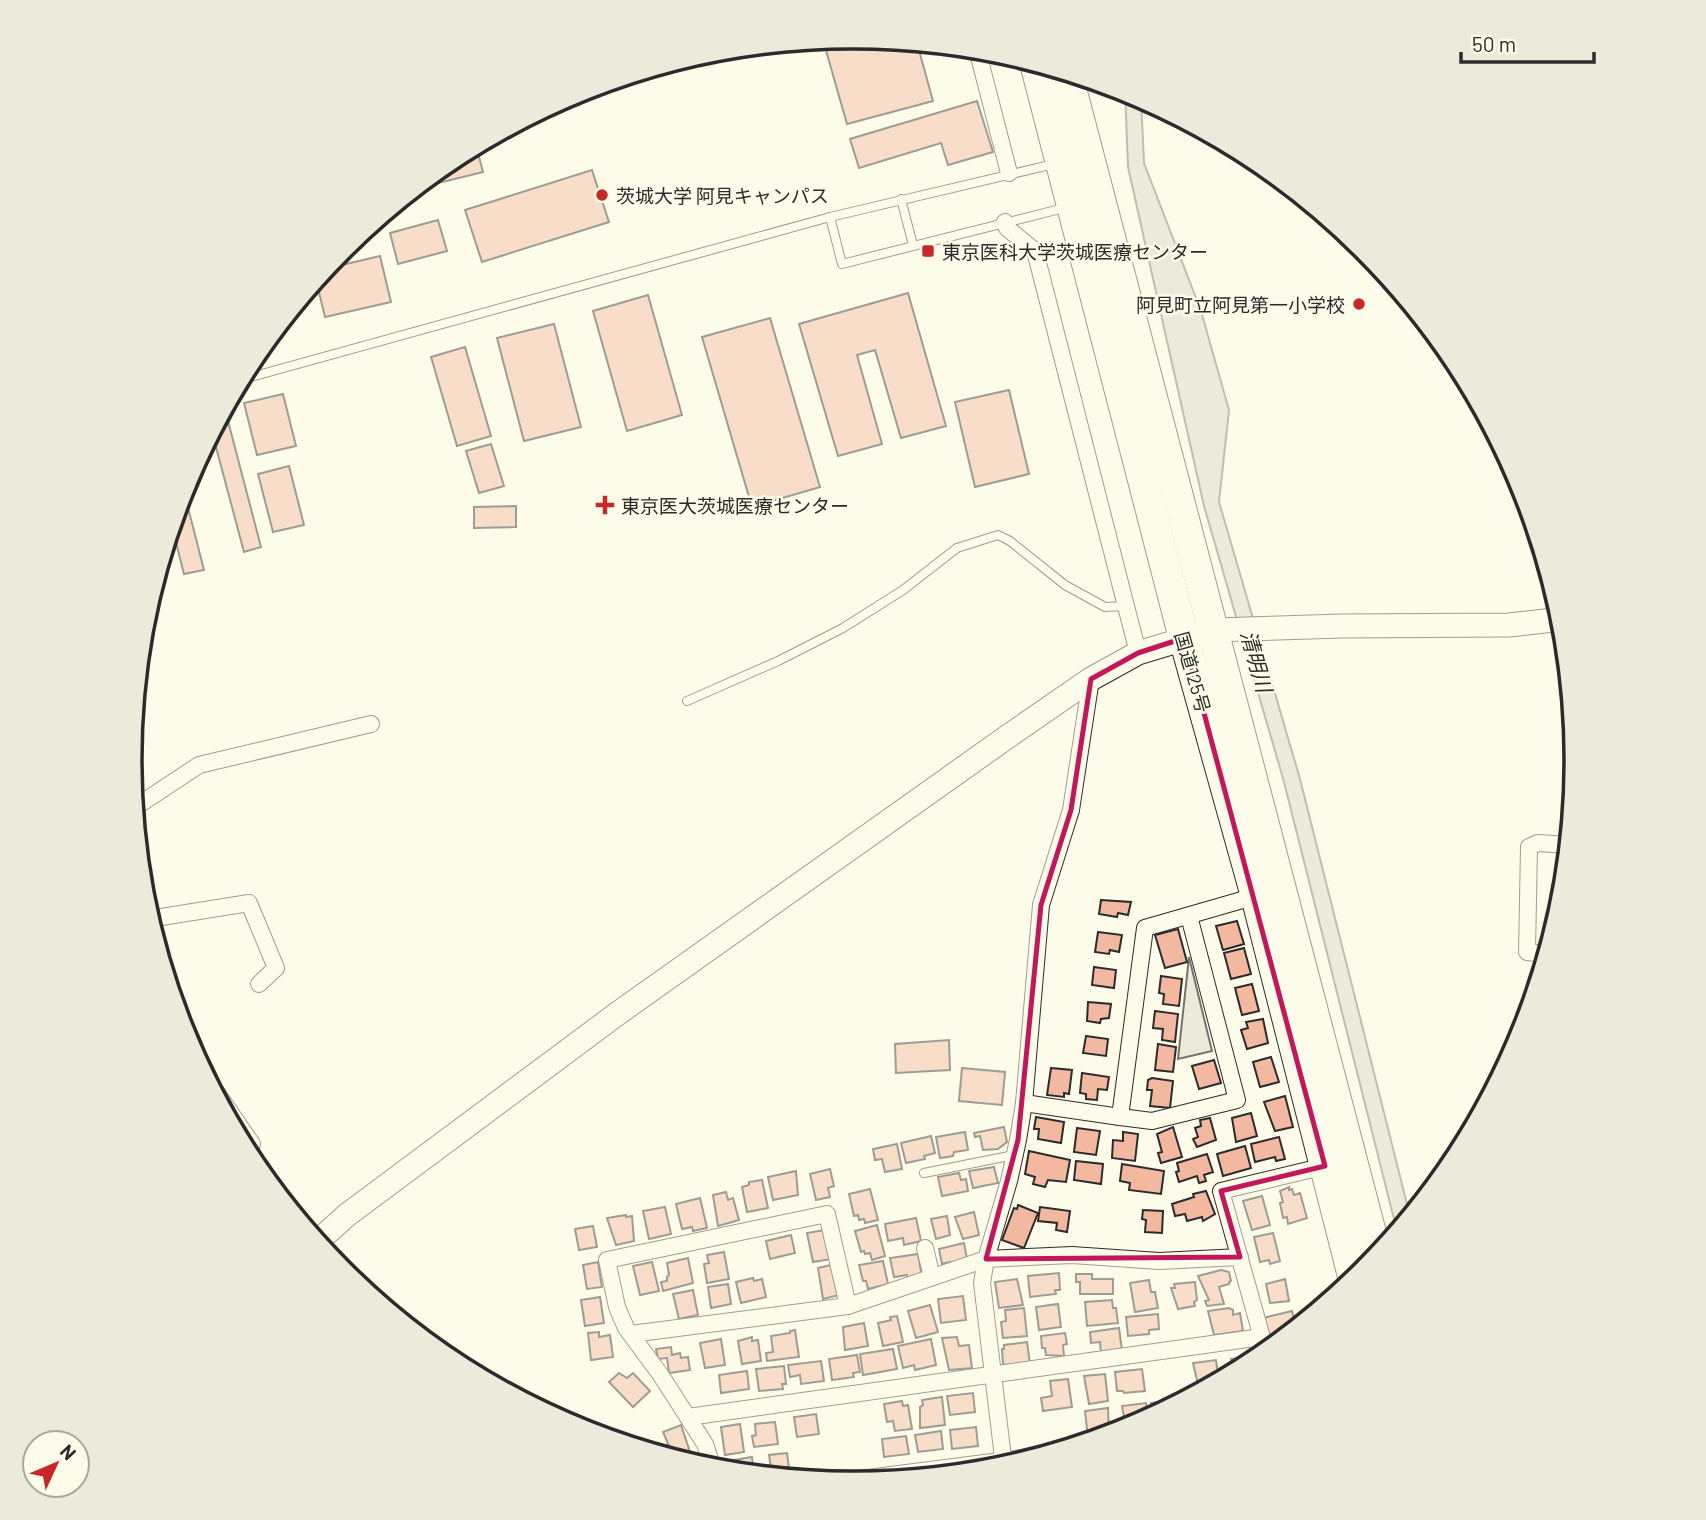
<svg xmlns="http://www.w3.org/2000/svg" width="1706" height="1520" font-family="Barlow,'Noto Sans JP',sans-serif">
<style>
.green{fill:#ecebdb;stroke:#74746e;stroke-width:2}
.water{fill:#d8d7c9;stroke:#74746e;stroke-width:2}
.building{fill:#f2b8a0;stroke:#2b2b2b;stroke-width:2}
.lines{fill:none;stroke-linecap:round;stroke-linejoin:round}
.lane-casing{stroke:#2b2b2b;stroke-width:10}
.street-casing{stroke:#2b2b2b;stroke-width:18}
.secondary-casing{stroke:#2b2b2b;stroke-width:25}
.highway-casing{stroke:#2b2b2b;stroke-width:32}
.lane{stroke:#fdfbea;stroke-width:8}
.street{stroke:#fdfbea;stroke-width:16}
.secondary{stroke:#fdfbea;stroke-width:23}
.highway{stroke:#fdfbea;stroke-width:30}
.marked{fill:none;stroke:#c2185b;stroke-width:5;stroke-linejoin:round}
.poi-dot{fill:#c62828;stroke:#fdfbea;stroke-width:2.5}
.labels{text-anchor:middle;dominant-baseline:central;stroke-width:5;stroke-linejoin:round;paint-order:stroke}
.poi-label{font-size:19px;fill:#2b2b2b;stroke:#fdfbea;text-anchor:start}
.street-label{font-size:19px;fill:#2b2b2b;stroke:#fdfbea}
.water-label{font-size:21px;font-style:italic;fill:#2b2b2b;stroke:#fdfbea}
.rim{fill:none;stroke:#2b2b2b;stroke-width:3.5}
</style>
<rect width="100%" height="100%" fill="#fdfbea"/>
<polygon class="green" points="1189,957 1212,1051 1178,1059"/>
<polygon class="water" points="1125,90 1141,98 1144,163 1201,311 1229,410 1219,502 1300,779 1410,1216 1397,1231 1284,782 1204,506 1128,167"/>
<g class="building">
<polygon points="853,37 917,43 933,101 847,124 823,40"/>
<polygon points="977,101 993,152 948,165 941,143 859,168 850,139"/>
<polygon points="476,145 483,172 414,189 452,158"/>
<polygon points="592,170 609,222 482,262 465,210"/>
<polygon points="438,220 447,251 398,264 390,233"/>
<polygon points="380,256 391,302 325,317 316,280 325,269"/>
<polygon points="908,293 946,426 901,438 875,350 857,355 882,444 838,456 799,324"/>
<polygon points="648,295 682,415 627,431 593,311"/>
<polygon points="770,318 820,487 752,507 702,337"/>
<polygon points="554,324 581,427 524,441 497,338"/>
<polygon points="465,347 491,436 457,446 431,357"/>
<polygon points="1009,390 1029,474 975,487 955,402"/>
<polygon points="283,394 296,446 257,455 244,403"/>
<polygon points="228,421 261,547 244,552 212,432 216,424"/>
<polygon points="491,444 504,486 479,493 466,451"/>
<polygon points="289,466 304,525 273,532 258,474"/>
<polygon points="183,488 204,570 184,574 172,527"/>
<polygon points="516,506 516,527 474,528 474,507"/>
<polygon points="1101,900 1131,902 1128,915 1118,913 1117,917 1099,914"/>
<polygon points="1237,921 1244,944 1223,950 1216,926"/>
<polygon points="1178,929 1187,962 1165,968 1155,935"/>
<polygon points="1098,932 1122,935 1119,952 1110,950 1109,954 1095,952"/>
<polygon points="1244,948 1251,974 1231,979 1224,953"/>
<polygon points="1094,967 1116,970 1114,988 1092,985"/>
<polygon points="1161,976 1182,979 1179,1006 1163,1004 1164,994 1159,993"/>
<polygon points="1252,984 1259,1011 1242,1015 1235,988"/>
<polygon points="1088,1002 1111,1004 1109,1018 1101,1019 1100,1023 1087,1021"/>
<polygon points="1155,1011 1178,1014 1175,1042 1162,1040 1163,1029 1153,1028"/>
<polygon points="1263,1019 1268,1043 1247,1049 1241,1030 1248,1028 1246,1022"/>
<polygon points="1086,1036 1108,1039 1106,1056 1083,1053"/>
<polygon points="949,1040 950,1070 896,1073 895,1044"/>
<polygon points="1158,1044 1176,1047 1173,1072 1155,1070"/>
<polygon points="1271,1057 1279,1082 1260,1087 1253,1062"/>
<polygon points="1214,1060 1221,1083 1199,1089 1192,1066"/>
<polygon points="962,1068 1005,1072 1002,1105 959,1101"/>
<polygon points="1051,1068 1072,1070 1069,1094 1064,1093 1064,1097 1047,1095"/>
<polygon points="1082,1073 1109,1077 1107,1090 1098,1089 1097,1100 1086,1099 1086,1094 1080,1093"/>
<polygon points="1152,1078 1173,1081 1170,1108 1150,1106 1152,1090 1147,1090 1148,1080"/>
<polygon points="1285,1096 1293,1127 1275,1131 1264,1102"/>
<polygon points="1251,1113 1257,1136 1236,1142 1232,1118"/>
<polygon points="1036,1117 1064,1122 1061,1143 1038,1139 1039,1129 1034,1129"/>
<polygon points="1210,1118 1216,1140 1197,1147 1193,1139 1198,1137 1195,1128 1201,1126 1200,1120"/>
<polygon points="1004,1127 1007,1142 998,1149 983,1150 980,1136 975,1137 974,1133"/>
<polygon points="1173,1127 1182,1157 1161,1163 1158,1153 1162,1152 1157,1134"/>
<polygon points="1077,1128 1100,1131 1096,1155 1074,1152"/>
<polygon points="965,1132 968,1150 954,1152 953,1156 940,1158 936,1137"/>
<polygon points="1123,1132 1138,1134 1135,1161 1112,1158 1113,1140 1123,1141"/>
<polygon points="931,1136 935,1153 924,1156 925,1159 906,1163 901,1143"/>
<polygon points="1279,1137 1285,1159 1276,1161 1275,1157 1255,1162 1251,1144"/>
<polygon points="897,1144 902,1169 885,1172 882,1159 875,1160 873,1149"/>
<polygon points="1245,1146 1251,1168 1223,1176 1217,1154"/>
<polygon points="1029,1151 1070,1160 1066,1182 1048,1180 1045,1187 1033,1184 1035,1177 1025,1174"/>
<polygon points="1207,1154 1213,1172 1204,1175 1206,1181 1199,1183 1197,1176 1179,1182 1176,1172 1179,1171 1177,1163"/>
<polygon points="1076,1161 1103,1164 1101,1184 1074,1180"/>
<polygon points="1122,1164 1164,1171 1161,1194 1129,1190 1130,1183 1120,1181"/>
<polygon points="994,1167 998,1183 973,1188 969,1171"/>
<polygon points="830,1169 834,1186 828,1188 830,1197 816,1200 810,1174"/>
<polygon points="796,1171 798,1195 773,1200 768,1177"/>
<polygon points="959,1173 961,1180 966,1179 968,1191 942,1196 938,1177"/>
<polygon points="762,1180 768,1208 747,1212 742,1187 749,1185 749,1182"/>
<polygon points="1289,1187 1289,1190 1292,1189 1294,1195 1300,1193 1307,1218 1288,1224 1287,1217 1283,1218 1280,1203 1283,1202 1280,1191"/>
<polygon points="870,1189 878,1220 865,1223 864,1219 859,1220 858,1215 854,1216 849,1194"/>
<polygon points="1206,1191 1215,1214 1203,1221 1202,1217 1187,1221 1185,1214 1175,1216 1172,1204 1194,1197 1193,1194"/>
<polygon points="726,1192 728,1200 733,1198 739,1220 718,1226 713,1195"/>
<polygon points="1262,1196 1270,1225 1252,1230 1243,1201"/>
<polygon points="700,1198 707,1228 693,1231 692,1227 682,1229 676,1204"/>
<polygon points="1018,1205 1038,1213 1024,1248 1002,1240 1014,1208 1017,1209"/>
<polygon points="665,1207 671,1234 649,1239 643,1211"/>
<polygon points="1040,1207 1070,1211 1067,1232 1056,1230 1057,1223 1038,1221"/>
<polygon points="1143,1210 1163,1211 1162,1233 1145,1232 1146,1220 1142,1219"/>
<polygon points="974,1212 979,1235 963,1239 955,1217"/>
<polygon points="626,1215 626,1217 632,1216 634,1241 616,1245 607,1218"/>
<polygon points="947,1216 950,1235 936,1239 931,1219"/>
<polygon points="916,1218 921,1241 904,1245 903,1238 888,1241 885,1224"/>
<polygon points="877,1225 885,1256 872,1260 870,1253 865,1254 864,1251 861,1252 855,1231"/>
<polygon points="593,1226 597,1247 579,1250 575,1229"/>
<polygon points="825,1230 831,1259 813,1262 807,1233"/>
<polygon points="1273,1233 1280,1261 1270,1264 1269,1260 1260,1262 1254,1237"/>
<polygon points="791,1235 795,1253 770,1259 766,1241"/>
<polygon points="964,1243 968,1264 951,1267 950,1262 942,1264 939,1249"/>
<polygon points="724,1252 729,1279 707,1283 704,1264 709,1263 707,1255"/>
<polygon points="918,1254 922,1277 907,1279 907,1275 894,1277 890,1258"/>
<polygon points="688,1258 693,1283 663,1291 661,1282 667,1281 667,1277 669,1275 667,1263"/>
<polygon points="883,1261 888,1284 868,1289 866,1281 863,1281 859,1265"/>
<polygon points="598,1262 602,1287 587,1289 583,1265"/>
<polygon points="652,1262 659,1291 640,1295 633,1266"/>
<polygon points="831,1265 839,1295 823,1299 818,1268"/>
<polygon points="1221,1270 1229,1272 1231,1281 1229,1282 1229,1284 1219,1287 1224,1304 1207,1306 1205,1301 1209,1300 1198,1276"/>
<polygon points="1059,1273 1060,1290 1055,1290 1056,1294 1030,1297 1028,1276"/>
<polygon points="1076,1274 1092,1274 1092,1279 1113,1279 1113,1294 1080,1294 1080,1282 1076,1282"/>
<polygon points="753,1278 754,1281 762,1279 766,1297 741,1303 736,1282"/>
<polygon points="1017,1279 1023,1305 999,1308 995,1282"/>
<polygon points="1285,1279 1289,1301 1270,1303 1266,1284"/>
<polygon points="1149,1280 1151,1292 1155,1292 1158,1308 1135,1312 1130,1283"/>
<polygon points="1195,1282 1197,1300 1194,1302 1195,1306 1178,1309 1171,1288 1175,1288 1174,1284"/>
<polygon points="728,1284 731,1304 711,1308 708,1287"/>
<polygon points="693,1290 698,1315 679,1319 673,1294"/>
<polygon points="963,1296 966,1320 941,1323 938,1299"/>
<polygon points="600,1297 604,1323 585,1326 581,1300"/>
<polygon points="1112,1300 1113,1308 1116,1308 1118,1323 1087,1326 1085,1302"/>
<polygon points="1058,1304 1061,1327 1039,1330 1036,1307"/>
<polygon points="930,1305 938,1332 916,1338 908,1311"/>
<polygon points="1024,1308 1027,1336 1003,1338 1001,1322 1006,1321 1005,1310"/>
<polygon points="1229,1308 1233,1310 1233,1315 1240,1313 1243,1331 1214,1335 1208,1311"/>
<polygon points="1292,1311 1296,1327 1268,1335 1263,1318"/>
<polygon points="1158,1314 1159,1329 1149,1330 1149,1334 1128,1336 1126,1317"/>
<polygon points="897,1316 903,1342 883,1346 878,1323 891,1320 890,1317"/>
<polygon points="864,1323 868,1346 845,1350 843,1327"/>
<polygon points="1119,1328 1122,1351 1101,1354 1100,1342 1091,1343 1090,1332"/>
<polygon points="795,1330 799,1357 767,1361 766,1353 773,1352 771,1336 790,1333 790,1331"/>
<polygon points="599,1332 599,1337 610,1335 613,1357 591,1360 588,1333"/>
<polygon points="1065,1333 1067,1344 1063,1345 1064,1356 1046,1355 1045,1348 1042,1348 1041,1336"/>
<polygon points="752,1337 752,1341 758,1340 761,1361 742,1364 738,1341"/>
<polygon points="957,1337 959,1346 969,1345 972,1368 949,1370 942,1338"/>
<polygon points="721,1339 725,1365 705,1368 700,1343"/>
<polygon points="931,1339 936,1365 915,1370 914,1365 903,1368 898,1346"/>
<polygon points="1027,1342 1030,1364 1006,1367 1003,1363 1002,1349 1004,1349 1004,1345"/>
<polygon points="671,1347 672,1355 680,1353 681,1358 688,1357 690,1370 669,1373 667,1358 658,1359 656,1349"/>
<polygon points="893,1349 897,1369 863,1375 860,1354"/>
<polygon points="857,1355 860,1372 853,1373 854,1377 832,1380 829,1359"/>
<polygon points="1249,1357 1250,1364 1232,1373 1231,1359"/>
<polygon points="1216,1360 1219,1381 1199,1389 1193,1363"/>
<polygon points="821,1361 824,1381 801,1384 800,1375 790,1377 788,1365"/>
<polygon points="784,1366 786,1384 782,1384 783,1389 759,1391 756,1369"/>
<polygon points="1142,1369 1145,1391 1124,1393 1123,1391 1117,1391 1115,1372"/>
<polygon points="747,1371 749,1389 721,1393 719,1375"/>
<polygon points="619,1373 627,1378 633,1373 650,1391 633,1407 609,1382"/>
<polygon points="1105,1374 1108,1401 1089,1404 1084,1376"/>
<polygon points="1068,1379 1072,1407 1043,1411 1041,1398 1052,1396 1050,1381"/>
<polygon points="973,1393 975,1412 950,1415 947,1396"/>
<polygon points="942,1397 945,1425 920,1428 920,1407 923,1405 922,1400"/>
<polygon points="1176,1399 1177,1403 1153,1416 1151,1403"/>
<polygon points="902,1401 903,1406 908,1405 912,1429 895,1431 893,1421 887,1422 884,1404"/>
<polygon points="1146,1403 1148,1418 1126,1429 1122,1406"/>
<polygon points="1108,1408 1109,1432 1102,1433 1103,1436 1088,1438 1085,1411"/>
<polygon points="816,1414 819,1434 797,1437 794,1417"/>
<polygon points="775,1422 778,1444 754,1447 752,1436 756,1435 755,1424"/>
<polygon points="740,1424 744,1452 725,1455 721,1427"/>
<polygon points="681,1425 691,1455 681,1460 674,1458 663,1432"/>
<polygon points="976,1427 978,1446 952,1449 950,1430"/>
<polygon points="941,1431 943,1449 918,1452 915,1435"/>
<polygon points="906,1436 909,1454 884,1457 882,1439"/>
<polygon points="787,1453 790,1476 772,1475 769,1455"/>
<polygon points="752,1457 754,1474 736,1472 734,1460"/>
</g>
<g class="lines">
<defs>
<g id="lane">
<polyline points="901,199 913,245"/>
<polyline points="830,217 842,264 1068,207"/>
<polyline points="240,380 830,217 1054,164"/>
<polyline points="687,701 778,661 843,628 903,590 957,548 998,535 1010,541 1065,585 1105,607 1126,606"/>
<polyline points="924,1173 1014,1155"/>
</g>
<g id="street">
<polyline points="977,49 1009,173"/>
<polyline points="1005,222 1007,228 1035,251 1138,653"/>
<polyline points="134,808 199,765 371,724"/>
<polyline points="149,919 249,903 276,968 259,984"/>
<polyline points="1546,954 1527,952 1529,847 1538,843 1568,845"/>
<polyline points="208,1080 252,1144"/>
<polyline points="1024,1103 1120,1117 1145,928 1256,896"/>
<polyline points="1120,1117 1152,1121 1237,1100 1189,916"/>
<polyline points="925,1248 932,1277"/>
<polyline points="631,1334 848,1306 986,1259 1072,1255 1159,1261 1240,1257"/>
<polyline points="1266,1352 1221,1191 1325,1166"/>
<polyline points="688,1417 1262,1337"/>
<polyline points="1004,1466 982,1283 986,1259 1009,1181 1018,1140 1024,1103 1041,905 1071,810 1091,679"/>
<polyline points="713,1469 705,1444 660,1374 626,1328 617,1307 607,1260 827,1214 848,1306"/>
<polyline points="837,1482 1038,1456"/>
</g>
<polyline id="secondary" points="317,1242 347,1215 617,1014 1007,737 1091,679 1138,653 1214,630 1342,626 1509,625 1562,619"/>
<g id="highway">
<polyline points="1035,63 1184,638 1256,896 1354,1280"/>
<polyline points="1067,73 1377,1256"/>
</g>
</defs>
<use href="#lane" class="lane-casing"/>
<use href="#street" class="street-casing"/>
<use href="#secondary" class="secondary-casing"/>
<use href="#highway" class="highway-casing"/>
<use href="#lane" class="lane"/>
<use href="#street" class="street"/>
<use href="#secondary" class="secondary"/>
<use href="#highway" class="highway"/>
</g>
<path d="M0 0H1706V1520H0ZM1184,638L1325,1166L1221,1191L1240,1257L986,1259L1018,1140L1041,905L1071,810L1091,679L1138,653Z" fill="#fdfbea" fill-opacity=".55" fill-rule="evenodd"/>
<path class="marked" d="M1184,638L1325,1166L1221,1191L1240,1257L986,1259L1018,1140L1041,905L1071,810L1091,679L1138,653Z"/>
<g class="poi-dot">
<circle cx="602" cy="195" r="7"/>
<rect x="921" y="244" width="14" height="14" rx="3.5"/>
<circle cx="1359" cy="304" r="7"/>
<path d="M601.5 494.5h7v7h7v7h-7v7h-7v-7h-7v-7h7z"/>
</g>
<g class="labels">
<g class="poi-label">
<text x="616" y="195">茨城大学 阿見キャンパス</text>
<text x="942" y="251">東京医科大学茨城医療センター</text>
<text x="1345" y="304" text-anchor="end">阿見町立阿見第一小学校</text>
<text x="621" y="505">東京医大茨城医療センター</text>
</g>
<g class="street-label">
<text transform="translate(1193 672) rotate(74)">国道125号</text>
</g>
<g class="water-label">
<text transform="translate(1257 661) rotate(74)">清明川</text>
</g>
</g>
<path d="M0 0H1706V1520H0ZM142 760a711 711 0 1 1 1422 0a711 711 0 1 1-1422 0Z" fill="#eceadb" fill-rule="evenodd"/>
<path class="rim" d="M142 760a711 711 0 1 1 1422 0a711 711 0 1 1-1422 0Z"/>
<g transform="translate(56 1464) rotate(46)"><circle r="33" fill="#fdfbea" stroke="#a9a89e" stroke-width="2"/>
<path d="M0-5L12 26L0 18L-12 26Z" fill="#c62828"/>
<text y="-10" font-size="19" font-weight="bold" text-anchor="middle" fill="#2b2b2b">N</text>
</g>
<path d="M1461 52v10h133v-10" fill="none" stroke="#2b2b2b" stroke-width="3.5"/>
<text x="1472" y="52" font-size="21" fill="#2b2b2b" stroke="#fdfbea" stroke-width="5" paint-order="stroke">50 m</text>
</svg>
